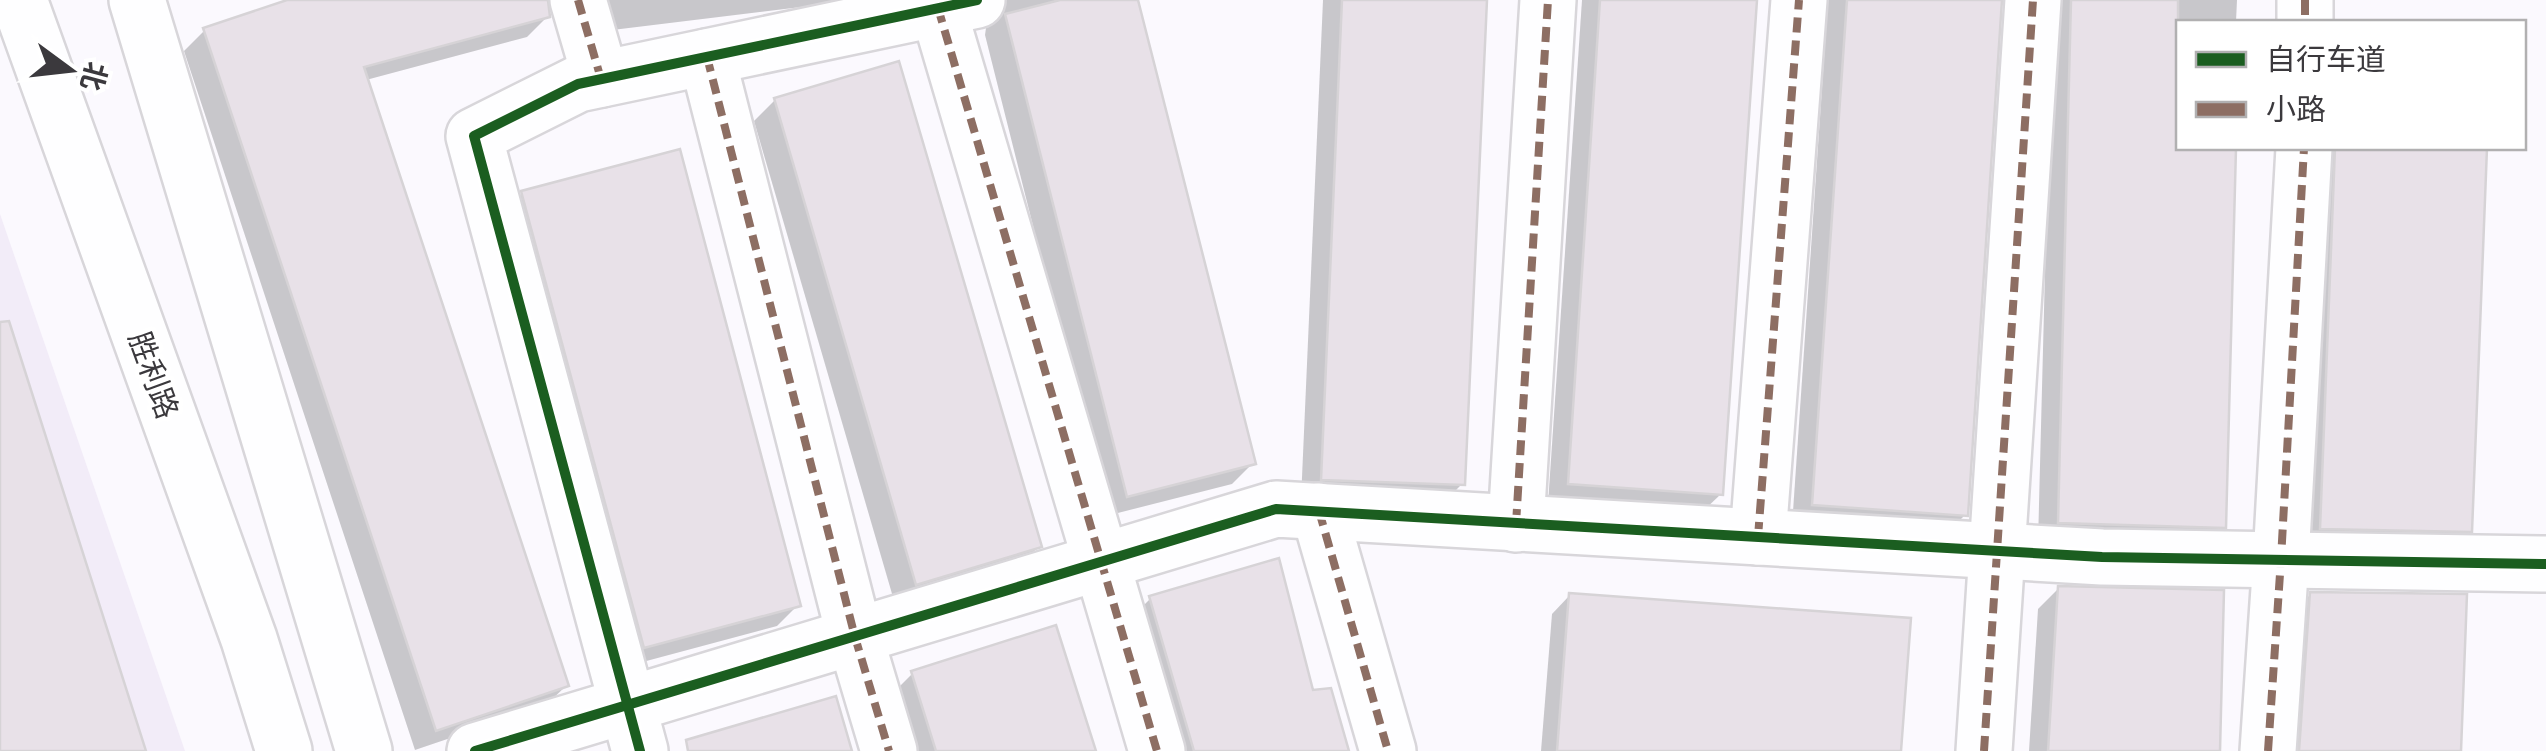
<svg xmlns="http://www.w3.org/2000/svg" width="2546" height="751" font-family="Lora,'Noto Sans SC',serif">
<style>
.built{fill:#f2ecf8}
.shadow{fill:#0003}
.building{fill:#e8e1e8;stroke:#d6d3d6;stroke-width:2.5}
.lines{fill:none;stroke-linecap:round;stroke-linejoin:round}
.street-casing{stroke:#d8d6da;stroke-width:60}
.secondary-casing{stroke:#d8d6da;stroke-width:60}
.street{stroke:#fefeff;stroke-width:55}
.secondary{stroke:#fefeff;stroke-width:55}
.quiet{stroke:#8d6e63;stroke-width:8;stroke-dasharray:15 8;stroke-linecap:butt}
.cycleway-casing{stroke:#fff;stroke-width:16}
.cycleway{stroke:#1b5e20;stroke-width:10}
.labels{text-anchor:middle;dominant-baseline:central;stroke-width:9;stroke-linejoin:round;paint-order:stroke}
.street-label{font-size:30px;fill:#3b393d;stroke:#fff}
</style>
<rect width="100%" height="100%" fill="#fbf9fe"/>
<polygon class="built" points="0,214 185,751 0,751"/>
<g class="shadow">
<polygon points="295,0 546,0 548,16 527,37 366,80 566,686 545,706 415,750 184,51 205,30"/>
<polygon points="580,0 859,0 596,32"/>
<polygon points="980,0 1136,0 1253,463 1232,484 1106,516 985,35 988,14"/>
<polygon points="1323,0 1485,0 1462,484 1441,505 1301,500"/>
<polygon points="1582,0 1754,0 1721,494 1700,514 1548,504"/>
<polygon points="1828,0 2000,0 1965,515 1944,536 1792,526"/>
<polygon points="2052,0 2237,0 2236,22 2178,22 2178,148 2233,148 2223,527 2202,548 2038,543"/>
<polygon points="775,100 1039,546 1018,568 895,604 754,121"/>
<polygon points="2315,148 2484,148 2470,530 2449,552 2300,549"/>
<polygon points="523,193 798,605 777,626 624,667 502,214"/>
<polygon points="2059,588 2218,751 2029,751 2038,609"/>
<polygon points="2311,594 2459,751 2281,751 2290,615"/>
<polygon points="1570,595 1898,751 1541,751 1552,614"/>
<polygon points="1151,598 1311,693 1346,751 1168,751 1130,619"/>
<polygon points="912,674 1093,751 909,751 891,695"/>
</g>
<g class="building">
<polygon points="287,0 548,0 550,17 364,67 569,686 436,731 203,28"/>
<polygon points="1060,0 1138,0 1256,464 1127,497 1005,14"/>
<polygon points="1342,0 1487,0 1465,485 1321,480"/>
<polygon points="1600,0 1757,0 1723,495 1568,484"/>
<polygon points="1847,0 2002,0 1968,516 1812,505"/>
<polygon points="2071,0 2178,0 2178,148 2236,148 2226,528 2058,523"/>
<polygon points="899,61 1042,547 916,585 774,98"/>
<polygon points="2335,148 2487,148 2472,532 2320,529"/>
<polygon points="680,149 801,606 644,648 521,191"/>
<polygon points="9,321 146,751 0,751 0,322"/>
<polygon points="1279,558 1313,690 1331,688 1349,751 1194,751 1149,596"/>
<polygon points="2058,586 2224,590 2220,751 2048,751"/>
<polygon points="2310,592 2467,594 2461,751 2299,751"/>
<polygon points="1569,593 1911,618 1901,751 1557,751"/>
<polygon points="1056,625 1096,751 936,751 911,671"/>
<polygon points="836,696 852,751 688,751 686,740"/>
</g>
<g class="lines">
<defs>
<g id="street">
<polyline points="578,0 601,79"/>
<polyline points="2305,0 2305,22"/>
<polyline points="938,8 1157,751"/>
<polyline points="707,57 855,637 889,751"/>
<polyline points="1319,511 1388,751"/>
<polyline points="1516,524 1548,0"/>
<polyline points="1758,537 1799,0"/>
<polyline points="475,751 1276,509 2102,557 2546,564"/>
<polyline points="640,751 474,136 578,84 977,0"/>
<polyline points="1984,751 2033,0"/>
<polyline points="2268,751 2281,559 2304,148"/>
</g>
<g id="secondary">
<polyline points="19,0 249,639 284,751"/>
<polyline points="137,0 364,751"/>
</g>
</defs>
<use href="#street" class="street-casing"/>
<use href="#secondary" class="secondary-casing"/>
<use href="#street" class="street"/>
<use href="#secondary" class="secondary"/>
<g class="quiet">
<polyline points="578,0 601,79"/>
<polyline points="2305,0 2305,22"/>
<polyline points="938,8 1157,751"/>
<polyline points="707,57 855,637 889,751"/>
<polyline points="1319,511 1388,751"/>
<polyline points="1516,524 1548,0"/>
<polyline points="1758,537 1799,0"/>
<polyline points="1984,751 2033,0"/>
<polyline points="2268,751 2281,559 2304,148"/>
</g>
<defs>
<g id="cycleway">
<polyline points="475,751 1276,509 2102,557 2546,564"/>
<polyline points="640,751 474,136 578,84 977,0"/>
</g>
</defs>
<use href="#cycleway" class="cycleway-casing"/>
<use href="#cycleway" class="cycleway"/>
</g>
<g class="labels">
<g class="street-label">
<text transform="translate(154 375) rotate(70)">胜利路</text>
</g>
</g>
<rect x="2176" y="20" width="350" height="130" fill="#ffffff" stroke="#b1b0b1" stroke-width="2.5"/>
<rect x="2196" y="52" width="50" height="15" fill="#1b5e20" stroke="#b1b0b1" stroke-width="2.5"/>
<text x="2266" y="70" font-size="30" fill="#3b393d">自行车道</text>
<rect x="2196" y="102" width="50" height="15" fill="#8d6e63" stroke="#b1b0b1" stroke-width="2.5"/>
<text x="2266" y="120" font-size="30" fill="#3b393d">小路</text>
<g transform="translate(70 70) rotate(105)" stroke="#ffffff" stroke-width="8" paint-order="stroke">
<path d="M0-8L18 38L0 25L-18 38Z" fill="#3b393d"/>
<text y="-15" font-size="28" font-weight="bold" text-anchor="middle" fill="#3b393d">北</text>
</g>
</svg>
